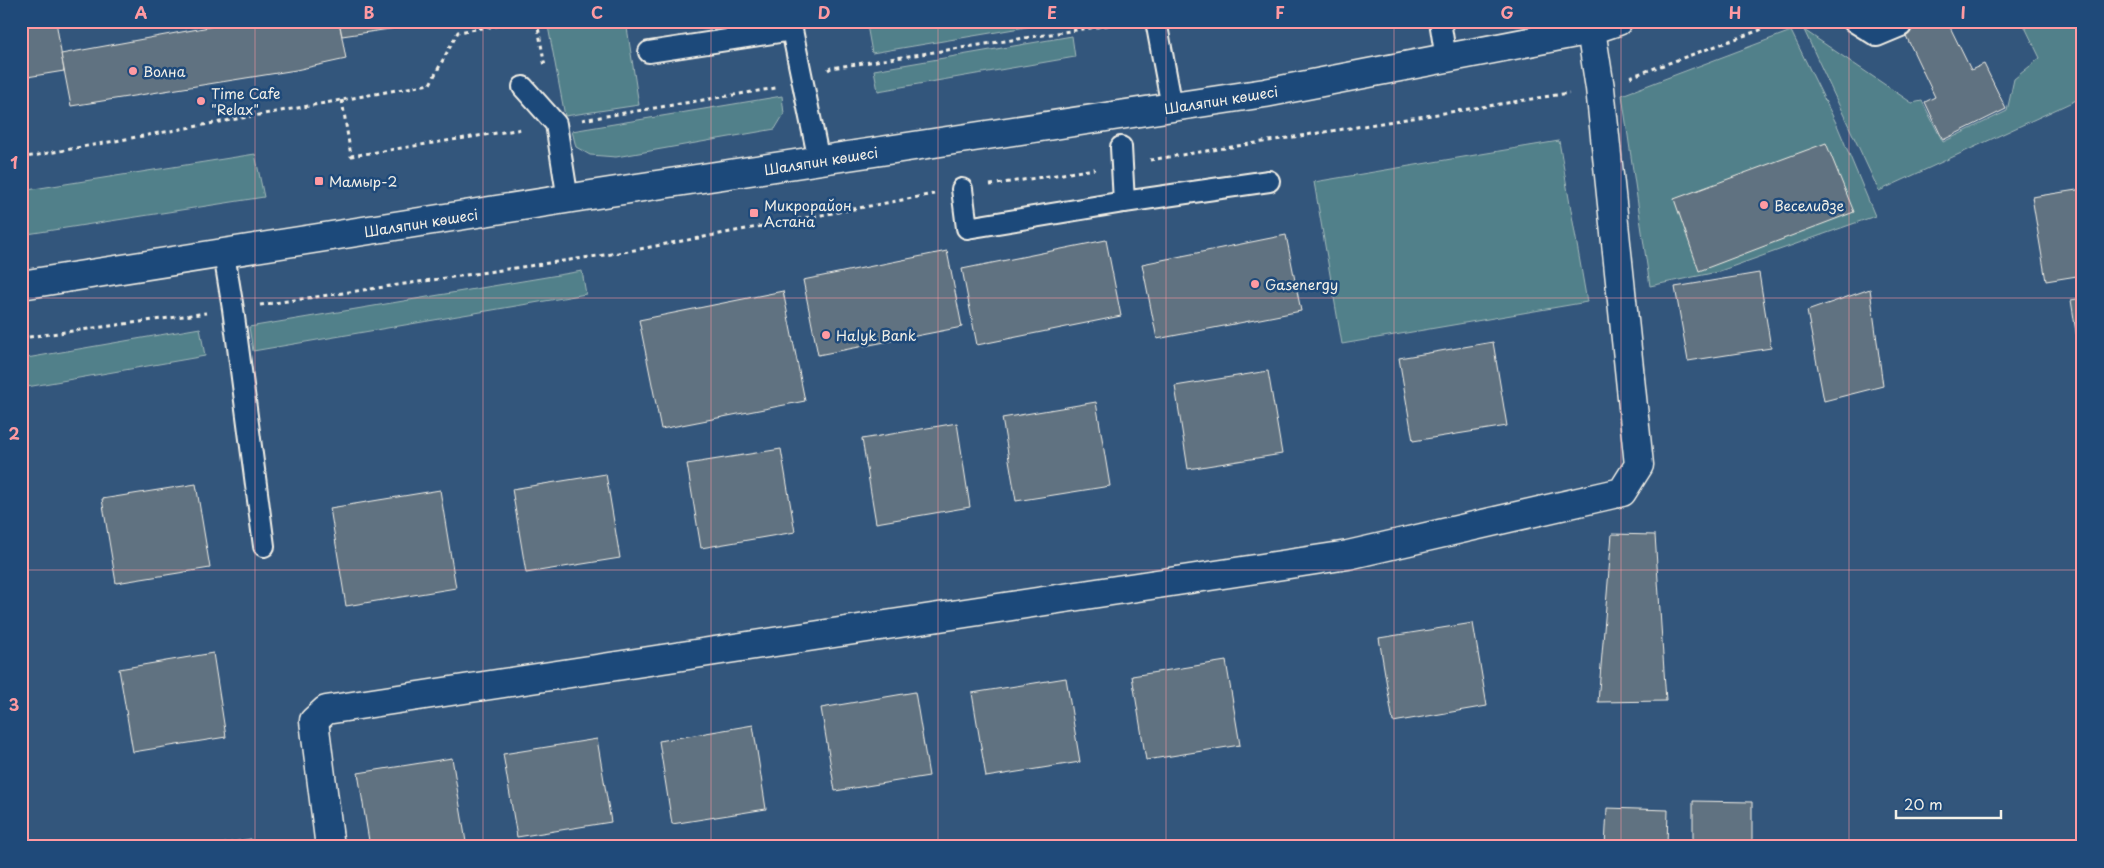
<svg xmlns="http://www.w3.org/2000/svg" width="2104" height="868" font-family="'Playpen Sans',sans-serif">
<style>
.green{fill:#51808a;stroke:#a2b8b9}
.building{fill:#617281;stroke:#f4f1e8}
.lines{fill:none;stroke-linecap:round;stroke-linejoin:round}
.service-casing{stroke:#f4f1e8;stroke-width:24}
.minor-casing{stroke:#f4f1e8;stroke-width:31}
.secondary-casing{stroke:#f4f1e8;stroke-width:31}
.path{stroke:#f4f1e8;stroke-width:3;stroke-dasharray:4 4;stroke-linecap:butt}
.service{stroke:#1f4a7a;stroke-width:20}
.minor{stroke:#1f4a7a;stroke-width:28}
.secondary{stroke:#1f4a7a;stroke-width:28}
.grid{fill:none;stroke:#ff9aa2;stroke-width:1;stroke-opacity:0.55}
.poi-dot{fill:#ff9aa2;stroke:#1f4a7a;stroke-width:2}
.labels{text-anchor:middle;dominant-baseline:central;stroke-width:5;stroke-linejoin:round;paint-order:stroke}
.poi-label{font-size:14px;fill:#f4f1e8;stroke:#1f4a7a;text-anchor:start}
.street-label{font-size:14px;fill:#f4f1e8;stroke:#1f4a7a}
.neatline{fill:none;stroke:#ff9aa2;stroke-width:2}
.grid-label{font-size:16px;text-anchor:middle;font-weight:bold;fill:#ff9aa2}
</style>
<rect width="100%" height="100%" fill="#33567c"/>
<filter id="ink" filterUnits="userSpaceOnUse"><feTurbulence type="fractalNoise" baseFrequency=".02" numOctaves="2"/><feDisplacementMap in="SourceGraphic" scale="10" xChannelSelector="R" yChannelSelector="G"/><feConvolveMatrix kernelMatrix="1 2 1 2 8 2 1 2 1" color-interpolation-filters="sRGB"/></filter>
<g filter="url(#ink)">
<g class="green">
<polygon points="547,21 626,21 639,105 565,116"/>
<polygon points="891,21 1062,21 872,53 867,25"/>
<polygon points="2022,21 2083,21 2083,97 1879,191 1804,30 1912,103 1922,101 1943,142 2007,111 2014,79 2040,58"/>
<polygon points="1791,31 1837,125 1875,216 1717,272 1650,286 1622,95"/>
<polygon points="1072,36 1075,57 878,91 874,70"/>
<polygon points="782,96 784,114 775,129 616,157 590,155 576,147 572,131"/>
<polygon points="1559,141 1587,302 1342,344 1314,182"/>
<polygon points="255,154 264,197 21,235 21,191"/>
<polygon points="582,271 586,294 253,351 249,327"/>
<polygon points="200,328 205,356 21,388 21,359"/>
</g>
<g class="building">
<polygon points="56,21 64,71 21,78 21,27"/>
<polygon points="242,21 339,21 346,59 296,70 71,106 61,54"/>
<polygon points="339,21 417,21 417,25 342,36"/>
<polygon points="626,21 646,21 626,24"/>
<polygon points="1899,21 1947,21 1971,70 1984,64 2006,109 1943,140 1925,102 1935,97"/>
<polygon points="1826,143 1854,212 1699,271 1674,199"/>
<polygon points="2083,189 2083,275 2046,281 2032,197"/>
<polygon points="1286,235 1301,311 1157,339 1142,264"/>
<polygon points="1106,240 1121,316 977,345 962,269"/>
<polygon points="947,251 962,327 818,355 803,280"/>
<polygon points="1759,273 1771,348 1688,361 1675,287"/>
<polygon points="1870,289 1883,386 1824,401 1807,311"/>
<polygon points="783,291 805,401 661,429 639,320"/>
<polygon points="2083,298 2083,363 2081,364 2071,300"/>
<polygon points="1493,342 1507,426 1413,441 1399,358"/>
<polygon points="1268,371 1282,454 1188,469 1175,386"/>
<polygon points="1096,402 1110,486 1016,501 1002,418"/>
<polygon points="957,423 970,507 876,523 862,439"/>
<polygon points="781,449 795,532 701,548 687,464"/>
<polygon points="606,474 620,558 526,573 512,489"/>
<polygon points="196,484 210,568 116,583 102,499"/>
<polygon points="440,490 456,588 346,606 330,508"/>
<polygon points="1612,534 1655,535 1666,701 1598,702"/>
<polygon points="1473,623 1487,706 1393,722 1379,638"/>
<polygon points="213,653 226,737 133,752 119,669"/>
<polygon points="1226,661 1240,745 1146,760 1132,676"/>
<polygon points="1066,678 1080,762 986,777 972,693"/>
<polygon points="915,692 929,776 835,791 821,708"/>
<polygon points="753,725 766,809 672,824 659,741"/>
<polygon points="597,739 611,822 517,837 503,754"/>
<polygon points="452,758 466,842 435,847 370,847 358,773"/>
<polygon points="1693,801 1752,802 1752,847 1693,847"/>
<polygon points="1607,808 1668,810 1667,847 1605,847"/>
<polygon points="251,839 252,847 202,847"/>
</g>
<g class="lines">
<defs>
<g id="service">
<polyline points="1156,21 1172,107"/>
<polyline points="1440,21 1446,59"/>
<polyline points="1853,21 1877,36 1901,26"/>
<polyline points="649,52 792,30 819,161"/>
<polyline points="523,87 556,124 568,200"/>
<polyline points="1121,147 1124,202 1269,181"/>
<polyline points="962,189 967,228 1124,202"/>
<polyline points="224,254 233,309 264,546"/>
</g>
<polyline id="minor" points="330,847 314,721 326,710 1348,555 1622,492 1639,465 1600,88 1591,30"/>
<polyline id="secondary" points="21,285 610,192 1265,93 1591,30 1618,21"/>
</defs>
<use href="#service" class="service-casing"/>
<use href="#minor" class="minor-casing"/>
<use href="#secondary" class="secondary-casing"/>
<g class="path">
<polyline points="537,21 545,67"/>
<polyline points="828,70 831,68 1128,22"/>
<polyline points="1630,77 1760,30 1779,21"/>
<polyline points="342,100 351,156 522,129"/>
<polyline points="582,120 776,88"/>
<polyline points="21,158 430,84 458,32 526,21"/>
<polyline points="1150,160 1569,93"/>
<polyline points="990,185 1095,169"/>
<polyline points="260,305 618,253 934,194"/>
<polyline points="21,338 206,313"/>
</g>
<use href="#service" class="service"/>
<use href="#minor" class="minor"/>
<use href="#secondary" class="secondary"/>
</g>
</g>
<path class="grid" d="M255,21V847M483,21V847M711,21V847M938,21V847M1166,21V847M1394,21V847M1621,21V847M1849,21V847M21,298H2083M21,570H2083"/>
<g class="poi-dot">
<circle cx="133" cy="71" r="5"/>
<circle cx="201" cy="101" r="5"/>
<rect x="314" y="176" width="10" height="10" rx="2.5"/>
<circle cx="1764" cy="205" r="5"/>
<rect x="749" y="208" width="10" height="10" rx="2.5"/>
<circle cx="1255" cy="284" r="5"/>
<circle cx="826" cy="335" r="5"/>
</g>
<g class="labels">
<g class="poi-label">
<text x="143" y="71">Волна</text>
<text x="211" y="93">Time Cafe<tspan x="211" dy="16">"Relax"</tspan></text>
<text x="329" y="181">Мамыр-2</text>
<text x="764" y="205">Микрорайон<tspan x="764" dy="16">Астана</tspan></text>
<text x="1774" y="205">Веселидзе</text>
<text x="1265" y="284">Gasenergy</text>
<text x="836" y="335">Halyk Bank</text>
</g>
<g class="street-label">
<text transform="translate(1221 100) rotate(-9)">Шаляпин көшесі</text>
<text transform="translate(821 161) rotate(-9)">Шаляпин көшесі</text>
<text transform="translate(421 223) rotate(-9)">Шаляпин көшесі</text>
</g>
</g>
<rect width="2104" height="868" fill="none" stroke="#1f4a7a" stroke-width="55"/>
<path d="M1896 810v8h105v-8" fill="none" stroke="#f4f1e8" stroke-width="2.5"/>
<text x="1904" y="810" font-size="15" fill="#f4f1e8" stroke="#1f4a7a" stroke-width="4" paint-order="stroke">20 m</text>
<rect x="28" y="28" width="2048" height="812" class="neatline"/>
<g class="grid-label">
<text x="141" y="19">A</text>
<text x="369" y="19">B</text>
<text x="597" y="19">C</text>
<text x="824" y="19">D</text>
<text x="1052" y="19">E</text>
<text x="1280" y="19">F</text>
<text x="1507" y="19">G</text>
<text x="1735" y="19">H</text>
<text x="1963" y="19">I</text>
<text x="14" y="169">1</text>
<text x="14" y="440">2</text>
<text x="14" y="711">3</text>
</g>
</svg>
